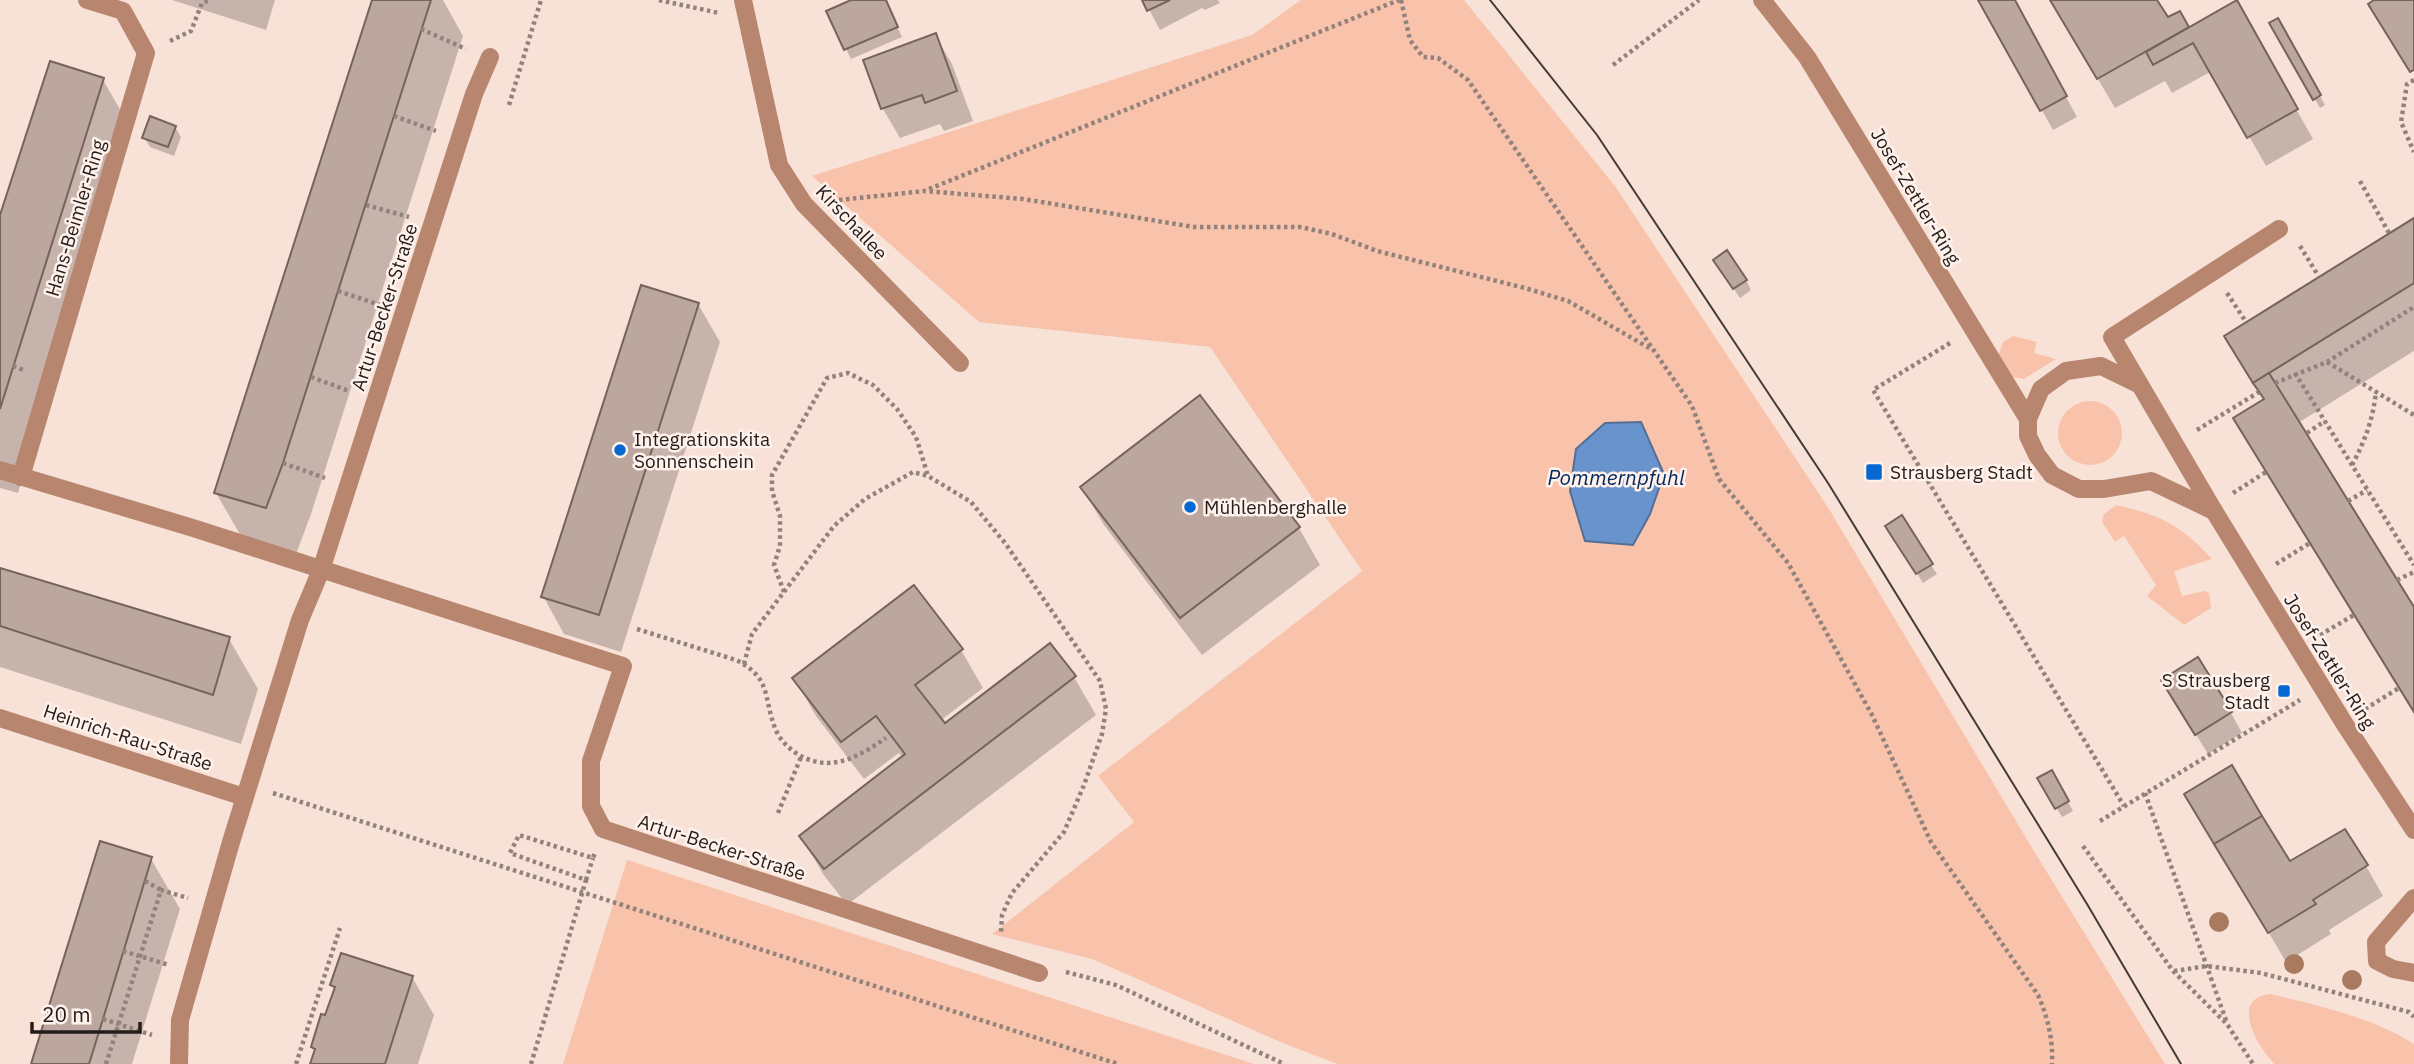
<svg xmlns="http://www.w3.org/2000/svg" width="2414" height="1064" font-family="'IBM Plex Sans',sans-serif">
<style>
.green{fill:#f9c3ab}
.water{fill:#6993cc;stroke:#546f96;stroke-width:2}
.shadow{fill:#0003}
.building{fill:#bba79d;stroke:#76635b;stroke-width:2}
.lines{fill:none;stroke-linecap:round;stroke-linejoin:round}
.path{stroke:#92827c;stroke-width:4.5;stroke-dasharray:3.5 3.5;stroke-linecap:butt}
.minor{stroke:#b8866f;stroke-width:18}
.tram{stroke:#443a36;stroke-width:2}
.tree{fill:#a87b61}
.poi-dot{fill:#0669d1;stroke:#fff1eb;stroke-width:2.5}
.labels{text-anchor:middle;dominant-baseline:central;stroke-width:5;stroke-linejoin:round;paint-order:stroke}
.street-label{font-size:19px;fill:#241c19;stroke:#fff1eb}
.poi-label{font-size:19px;fill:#241c19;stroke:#fff1eb;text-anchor:start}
.water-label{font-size:21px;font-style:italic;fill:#00285b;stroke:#fff1eb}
</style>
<rect width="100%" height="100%" fill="#f8e2d8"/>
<g class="green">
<polygon points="1301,0 1464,0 1615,186 1829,509 2037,856 2165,1064 1338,1064 1285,1044 1092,959 992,934 1134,822 1098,776 1362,571 1210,347 979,322 812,176 1252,35"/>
<polygon points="2013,336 2037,342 2034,353 2056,359 2024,379 2012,377 1998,356 2003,342"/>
<circle cx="2090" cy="433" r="32"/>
<path d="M2116,505C2159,514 2182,526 2212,559L2174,571L2182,596L2204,591L2209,593L2211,608L2184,625L2147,596L2156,585L2124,536L2115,542L2102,522L2103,515Z"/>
<polygon points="627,860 1254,1064 563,1064"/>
<path d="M2271,994C2321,1007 2370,1016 2414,1044V1064H2275C2258,1049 2228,997 2271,994Z"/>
</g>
<polygon class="water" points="1641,422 1664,474 1650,514 1633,545 1585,541 1570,491 1576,449 1605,423"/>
<g class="shadow">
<polygon points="172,0 275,0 266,30"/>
<polygon points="374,0 443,0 463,36 311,514 295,557 245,543 216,493"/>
<polygon points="855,0 885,0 902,37 851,59 828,12"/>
<polygon points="1144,0 1218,0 1220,3 1205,10 1202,8 1160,30"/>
<polygon points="1980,0 2013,0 2077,117 2053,130"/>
<polygon points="2051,0 2155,0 2168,20 2179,13 2188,29 2236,2 2313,139 2266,166 2212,71 2172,93 2165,81 2115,108"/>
<polygon points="2277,20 2325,105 2320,108 2271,23"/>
<polygon points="935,35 952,64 973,121 944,131 940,124 900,138 883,109 866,61"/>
<polygon points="103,80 132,130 18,493 0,488 0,220"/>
<polygon points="175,127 181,137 174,156 150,147 144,137"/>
<polygon points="2414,220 2414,351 2298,423 2414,609 2414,712 2235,419 2265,401 2255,386"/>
<polygon points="1721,270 1746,280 1751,290 1740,298"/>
<polygon points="698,304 720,342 621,652 564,634 543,596"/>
<polygon points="1082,488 1299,528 1320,565 1202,655 1104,525"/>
<polygon points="1893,536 1931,565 1937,574 1923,583"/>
<polygon points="0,570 229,639 258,689 241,744 0,667"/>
<polygon points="961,650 983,688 940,721 944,726 1074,677 1096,715 847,905 823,874 801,836 903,758 899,753 864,779 816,716 795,679"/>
<polygon points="2175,701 2231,713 2242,733 2208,754"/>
<polygon points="2051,772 2073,811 2062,817 2039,779"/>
<polygon points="151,859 180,909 132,1064 33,1064"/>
<polygon points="2290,864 2366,866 2383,896 2329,930 2331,934 2286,962 2234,874"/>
<polygon points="412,977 434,1015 418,1064 312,1064 316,1052 313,1047 335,990 332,985"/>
</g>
<g class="building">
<polygon points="372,0 431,0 283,463 266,508 214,493"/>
<polygon points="851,0 886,0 898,27 844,50 826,11"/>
<polygon points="1142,0 1170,0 1147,11"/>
<polygon points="1978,0 2015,0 2067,96 2040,111"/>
<polygon points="2050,0 2157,0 2168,17 2180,11 2189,27 2097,79"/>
<polygon points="2237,0 2298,109 2247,138 2193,43 2153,65 2146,52"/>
<polygon points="2374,0 2414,0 2414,70 2410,72 2368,4"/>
<polygon points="2278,18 2321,95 2313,100 2269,23"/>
<polygon points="936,33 957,91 925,103 922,95 881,109 863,60"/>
<polygon points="50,61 104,78 0,409 0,215"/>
<polygon points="150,116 176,126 168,147 142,138"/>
<polygon points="2414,218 2414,283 2253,383 2224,336"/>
<polygon points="1727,250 1747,280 1733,289 1713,260"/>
<polygon points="641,285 699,303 599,615 541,597"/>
<polygon points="2269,373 2414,607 2414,712 2233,418 2264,399 2253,383"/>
<polygon points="1200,395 1300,527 1180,618 1080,487"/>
<polygon points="1902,515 1933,564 1916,574 1885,526"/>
<polygon points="0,568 230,637 213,695 0,626"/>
<polygon points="914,585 963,649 915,685 945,723 1050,643 1076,676 824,869 799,836 905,754 876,716 841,742 792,678"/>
<polygon points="2198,657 2232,712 2195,735 2161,680"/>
<polygon points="2232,765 2262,816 2214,844 2184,794"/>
<polygon points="2052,770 2069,801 2055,809 2037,778"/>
<polygon points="2262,816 2290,861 2345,829 2368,865 2313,900 2316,904 2268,933 2214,844"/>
<polygon points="100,841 152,857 103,1019 89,1064 31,1064"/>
<polygon points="341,953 413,976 385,1064 310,1064 315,1049 311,1047 321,1014 325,1015 335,987 330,985"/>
</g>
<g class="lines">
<g class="path">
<polyline points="659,0 719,13"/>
<path d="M1401,0L1410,40L1423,57L1438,58L1468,80L1692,406L1719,479L1788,563L1872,715L1931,842L2038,995C2048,1018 2053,1039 2052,1064"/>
<polyline points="421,29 466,49"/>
<polyline points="170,41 191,31 202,3 210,0"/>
<polyline points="1613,65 1699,0"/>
<polyline points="2414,80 2407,84 2401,122 2414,152"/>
<polyline points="509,105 541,0"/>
<polyline points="394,116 436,131"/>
<polyline points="2360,181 2389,233"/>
<polyline points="929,189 1399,0"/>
<polyline points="839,200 925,191 1023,199 1194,227 1300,227 1332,234 1377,251 1525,288 1568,301 1651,349"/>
<polyline points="366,205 409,217"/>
<polyline points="2300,246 2319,277"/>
<polyline points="338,291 380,305"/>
<polyline points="2227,293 2246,322"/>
<polyline points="1950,343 1873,390 2124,806"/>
<polyline points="2327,362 2414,415"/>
<polyline points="13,366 26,371"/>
<polyline points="2295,373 2414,565"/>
<polyline points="311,377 349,391"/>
<polyline points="2275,383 2327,362 2414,307"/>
<polyline points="2197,430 2259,392"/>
<polyline points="2307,433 2325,421"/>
<polyline points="283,463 325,478"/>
<path d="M2352,465C2365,441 2373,419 2376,392"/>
<polyline points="2233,493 2266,472"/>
<polyline points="2348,501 2367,490"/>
<polyline points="2276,564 2310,543"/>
<polyline points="2397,580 2414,572"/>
<polyline points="784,592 774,565 780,546 780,516 772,491 772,475 827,378 848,373 873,385 897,409 916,437 928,476"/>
<path d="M637,629L736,660C772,678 763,697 775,728C784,751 812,767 837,762C855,759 871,748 886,738"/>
<polyline points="2320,635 2354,615"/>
<polyline points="744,664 752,634 834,526 865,499 913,472 928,476 971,502 1005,543 1100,681 1106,709 1102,734 1084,785 1064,832 1012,893 1002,915 1001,934"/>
<polyline points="2365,709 2399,688"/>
<polyline points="273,793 1118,1064"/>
<polyline points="2145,793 2227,1023"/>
<polyline points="778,813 801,757"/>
<polyline points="2100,821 2300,700"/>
<polyline points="2083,846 2173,971 2227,1024 2253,1064"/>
<polyline points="586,880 593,858"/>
<polyline points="145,881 161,890"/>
<polyline points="123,951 169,965"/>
<polyline points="2174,971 2207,966 2261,973 2409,1012 2414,1017"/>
<polyline points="1066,972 1116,985 1284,1064"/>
<polyline points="103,1019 152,1035"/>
<polyline points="106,1064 161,890 188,898"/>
<polyline points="296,1064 340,928"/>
<polyline points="531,1064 586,880 510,853 519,835 593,858 595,853"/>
</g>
<g class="minor">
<polyline points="743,0 779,165 804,204 960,363"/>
<polyline points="1762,0 1807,57 2028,419"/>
<polyline points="2279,229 2112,337 2214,511 2344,723 2414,830"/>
<polyline points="2140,385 2101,366 2066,371 2041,389 2028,419 2028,436 2037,455 2052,475 2079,489 2104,489 2151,481 2214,511"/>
<polyline points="0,470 193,528 623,666 591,761 591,806 603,829 1039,973"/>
<polyline points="21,477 146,53 123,11 87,0"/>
<polyline points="0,718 244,797"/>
<polyline points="2414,898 2376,942 2377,961 2393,969 2414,973"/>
<polyline points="179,1064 180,1020 231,842 300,620 321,570 474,94 490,57"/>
</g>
<polyline class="tram" points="1490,0 1597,135 1828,483 2087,904 2181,1064"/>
</g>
<g class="tree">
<circle cx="2219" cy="922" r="10"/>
<circle cx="2294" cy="964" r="10"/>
<circle cx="2352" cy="980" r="10"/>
</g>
<g class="poi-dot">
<circle cx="620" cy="450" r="7"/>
<rect x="1865" y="463" width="18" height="18" rx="3.5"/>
<circle cx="1190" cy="507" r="7"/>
<rect x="2277" y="684" width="14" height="14" rx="3.5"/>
</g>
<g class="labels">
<g class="street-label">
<text transform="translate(1916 196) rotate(59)">Josef-Zettler-Ring</text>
<text transform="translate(75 218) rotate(-73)">Hans-Beimler-Ring</text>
<text transform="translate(852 222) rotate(47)">Kirschallee</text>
<text transform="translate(384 307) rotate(-72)">Artur-Becker-Straße</text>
<text transform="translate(2330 661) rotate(58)">Josef-Zettler-Ring</text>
<text transform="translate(128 737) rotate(18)">Heinrich-Rau-Straße</text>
<text transform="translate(722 847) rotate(18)">Artur-Becker-Straße</text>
</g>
<g class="poi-label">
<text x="634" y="439">Integrationskita<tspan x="634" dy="22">Sonnenschein</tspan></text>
<text x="1890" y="472">Strausberg Stadt</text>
<text x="1204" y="507">Mühlenberghalle</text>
<text x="2270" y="680" text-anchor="end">S Strausberg<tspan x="2270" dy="22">Stadt</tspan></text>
</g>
<g class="water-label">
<text x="1616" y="477">Pommernpfuhl</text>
</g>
</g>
<path d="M32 1022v10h108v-10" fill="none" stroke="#241c19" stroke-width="3.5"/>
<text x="42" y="1022" font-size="21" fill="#241c19" stroke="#fff1eb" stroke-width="5" paint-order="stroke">20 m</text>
</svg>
